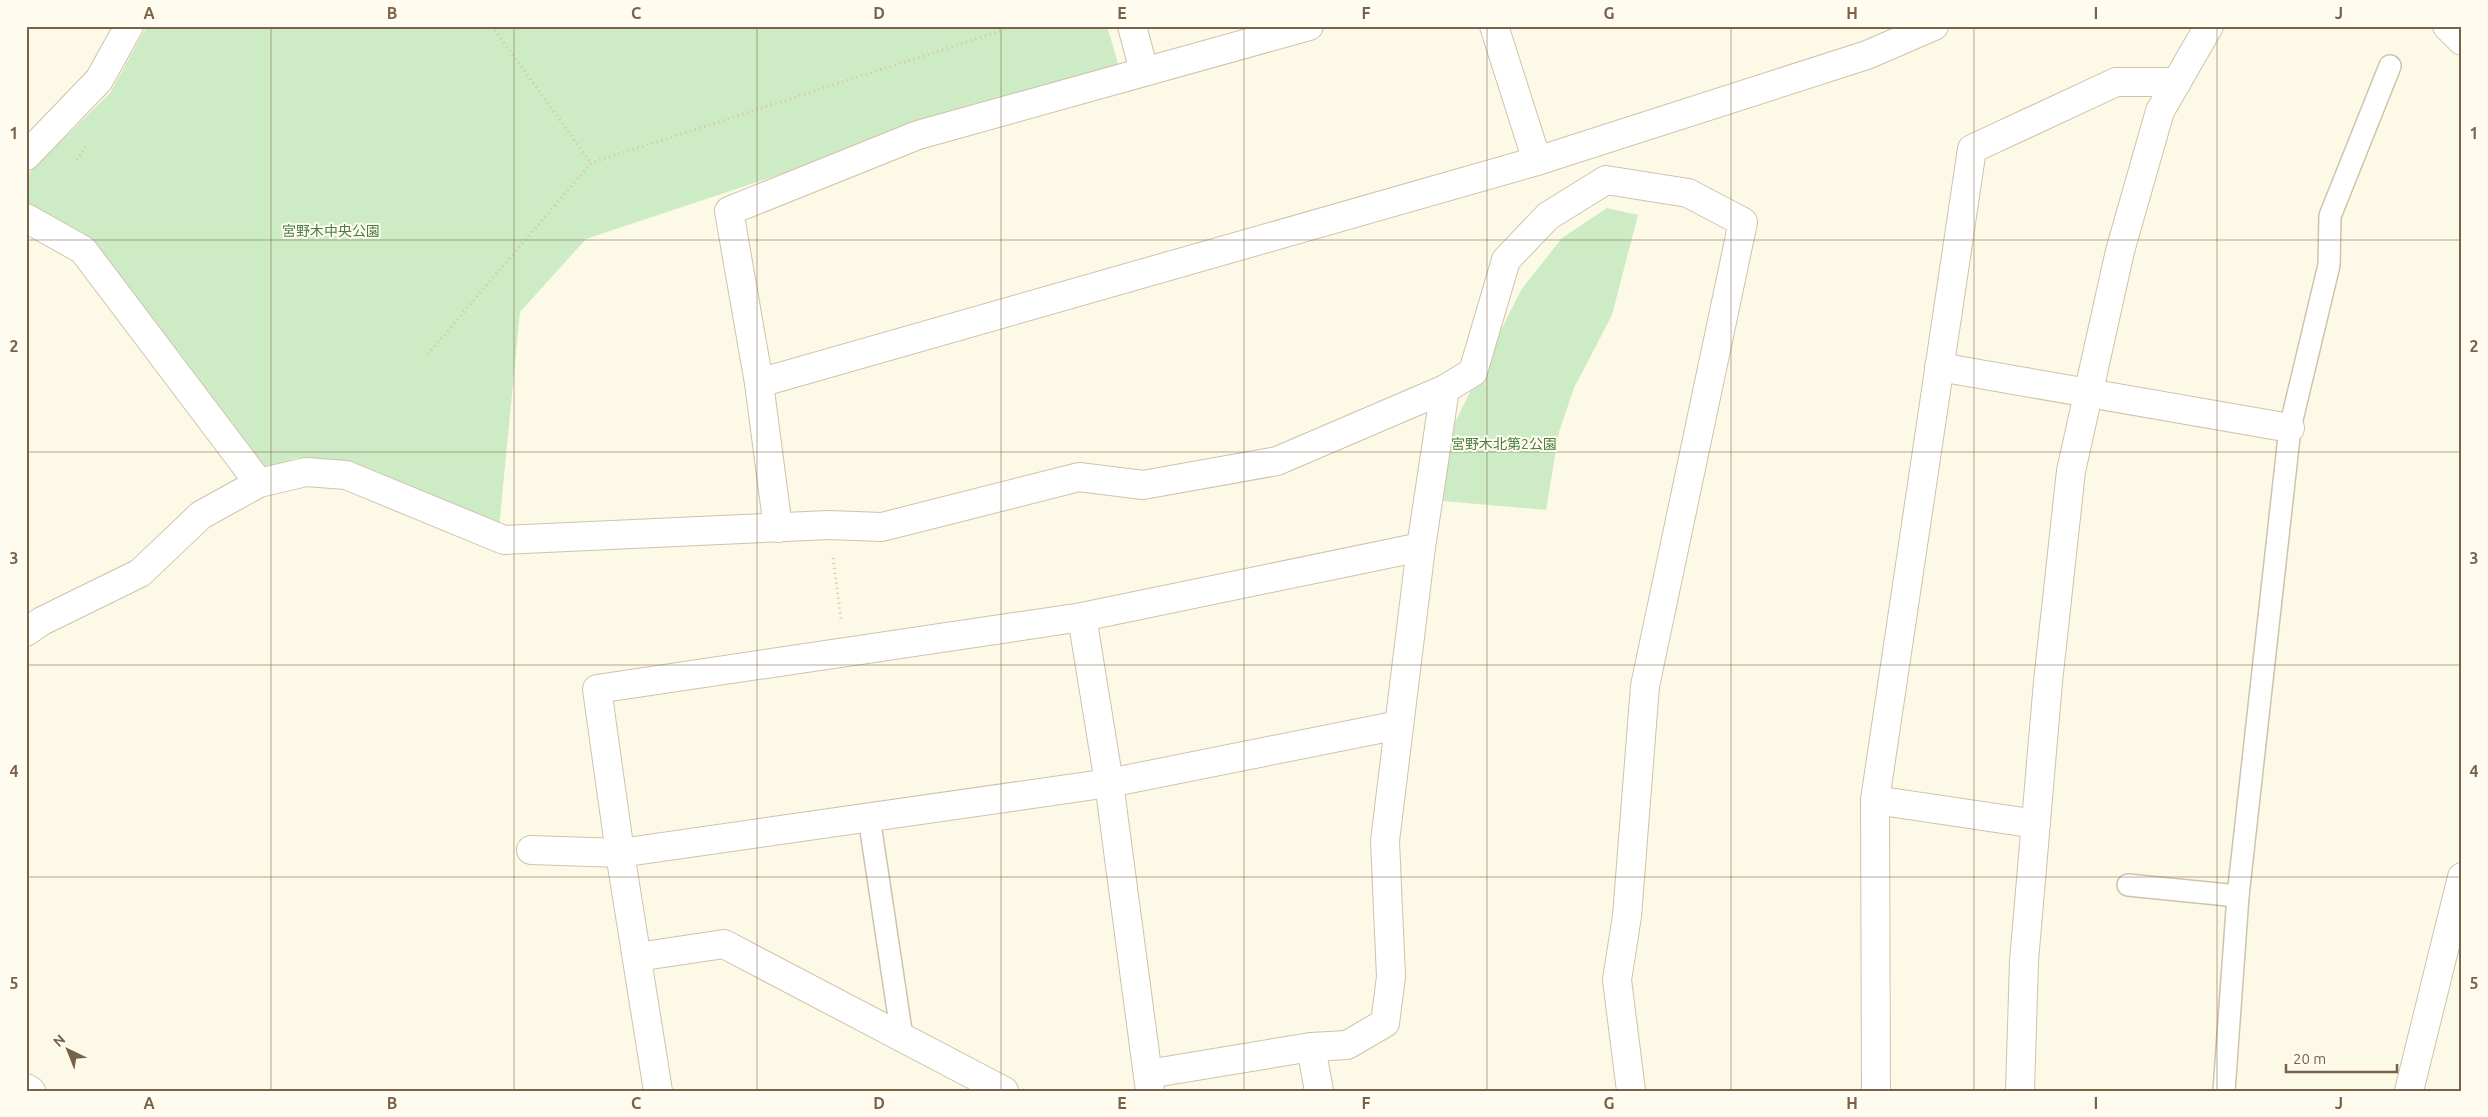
<svg xmlns="http://www.w3.org/2000/svg" width="2488" height="1117" font-family="Ubuntu,'Noto Sans JP',sans-serif">
<style>
.green{fill:#cdecc5}
.lines{fill:none;stroke-linecap:round;stroke-linejoin:round}
.service-casing{stroke:#d0c2ac;stroke-width:24}
.minor-casing{stroke:#d0c2ac;stroke-width:30}
.tertiary-casing{stroke:#d0c2ac;stroke-width:30}
.path{stroke:#d9c1a0;stroke-width:3;stroke-dasharray:1 4;stroke-linecap:butt}
.service{stroke:#fff;stroke-width:21}
.minor{stroke:#fff;stroke-width:28}
.tertiary{stroke:#fff;stroke-width:28}
.grid{fill:none;stroke:#78634a;stroke-width:1;stroke-opacity:0.55}
.labels{text-anchor:middle;dominant-baseline:central;stroke-width:4;stroke-linejoin:round;paint-order:stroke}
.park-label{font-size:14px;fill:#487f42;stroke:#fffbee}
.neatline{fill:none;stroke:#78634a;stroke-width:2}
.grid-label{font-size:16px;text-anchor:middle;font-weight:bold;fill:#78634a}
</style>
<rect width="100%" height="100%" fill="#fdf9e7"/>
<g class="green">
<polygon points="147,26 1107,26 1120,70 920,128 586,239 520,312 499,528 296,458 260,472 83,248 26,213 26,176 110,93"/>
<polygon points="1607,208 1638,215 1612,315 1574,388 1559,432 1546,510 1443,501 1452,428 1521,290 1562,238"/>
</g>
<g class="lines">
<defs>
<g id="service">
<polyline points="869,817 902,1037"/>
<polyline points="2128,885 2238,896"/>
<polyline points="2224,1091 2238,896 2290,428 2329,265 2330,216 2390,66"/>
</g>
<g id="minor">
<polyline points="1132,26 1144,71"/>
<polyline points="1494,26 1537,161"/>
<polyline points="2447,26 2462,41"/>
<polyline points="26,156 99,80 129,26"/>
<polyline points="26,218 83,250 259,483"/>
<polyline points="1939,367 2290,428"/>
<polyline points="759,383 1537,161 1867,55 1934,26"/>
<polyline points="778,528 759,383 729,211 918,135 1309,26"/>
<polyline points="1082,617 1109,783 1150,1091"/>
<polyline points="26,632 42,621 140,573 201,515 259,483 306,472 346,475 504,540 829,525 882,527 1079,477 1143,485 1277,461 1445,389 1473,372 1506,260 1548,216 1606,180 1688,193 1743,222 1645,686 1627,916 1617,980 1631,1091"/>
<polyline points="1875,800 1876,1091"/>
<polyline points="2036,824 1875,800 1972,149 2116,82 2177,82"/>
<polyline points="531,850 620,853 1109,783 1399,725"/>
<polyline points="637,957 724,944 1004,1091"/>
<polyline points="1311,1047 1319,1091"/>
<polyline points="1148,1074 1311,1047 1347,1045 1385,1023 1391,977 1385,841 1421,547 1445,389"/>
<polyline points="658,1091 620,853 597,689 1082,617 1421,547"/>
<polyline points="2020,1091 2024,961 2048,682 2071,471 2120,251 2160,111 2209,26"/>
<polyline points="2409,1091 2462,877"/>
</g>
<polyline id="tertiary" points="26,1088 31,1091"/>
</defs>
<use href="#service" class="service-casing"/>
<use href="#minor" class="minor-casing"/>
<use href="#tertiary" class="tertiary-casing"/>
<g class="path">
<polyline points="492,26 591,163"/>
<polyline points="77,160 87,144"/>
<polyline points="428,354 591,163 1016,26"/>
<polyline points="833,558 841,619"/>
</g>
<use href="#service" class="service"/>
<use href="#minor" class="minor"/>
<use href="#tertiary" class="tertiary"/>
</g>
<path class="grid" d="M271,26V1091M514,26V1091M757,26V1091M1001,26V1091M1244,26V1091M1487,26V1091M1731,26V1091M1974,26V1091M2217,26V1091M26,240H2462M26,452H2462M26,665H2462M26,877H2462"/>
<g class="labels">
<g class="park-label">
<text x="331" y="231">宮野木中央公園</text>
<text x="1504" y="444">宮野木北第2公園</text>
</g>
</g>
<rect width="2488" height="1117" fill="none" stroke="#fffbee" stroke-width="55"/>
<g transform="translate(68 1050) rotate(317)" stroke="#fffbee" stroke-width="4" paint-order="stroke">
<path d="M0-4L9 19L0 12L-9 19Z" fill="#78634a"/>
<text y="-8" font-size="14" font-weight="bold" text-anchor="middle" fill="#78634a">N</text>
</g>
<path d="M2286 1064v8h111v-8" fill="none" stroke="#78634a" stroke-width="2.5"/>
<text x="2293" y="1064" font-size="15" fill="#78634a" stroke="#fffbee" stroke-width="4" paint-order="stroke">20 m</text>
<rect x="28" y="28" width="2432" height="1062" class="neatline"/>
<g class="grid-label">
<text x="149" y="19">A</text>
<text x="392" y="19">B</text>
<text x="636" y="19">C</text>
<text x="879" y="19">D</text>
<text x="1122" y="19">E</text>
<text x="1366" y="19">F</text>
<text x="1609" y="19">G</text>
<text x="1852" y="19">H</text>
<text x="2096" y="19">I</text>
<text x="2339" y="19">J</text>
<text x="14" y="139">1</text>
<text x="2474" y="139">1</text>
<text x="14" y="352">2</text>
<text x="2474" y="352">2</text>
<text x="14" y="564">3</text>
<text x="2474" y="564">3</text>
<text x="14" y="777">4</text>
<text x="2474" y="777">4</text>
<text x="14" y="989">5</text>
<text x="2474" y="989">5</text>
<text x="149" y="1109">A</text>
<text x="392" y="1109">B</text>
<text x="636" y="1109">C</text>
<text x="879" y="1109">D</text>
<text x="1122" y="1109">E</text>
<text x="1366" y="1109">F</text>
<text x="1609" y="1109">G</text>
<text x="1852" y="1109">H</text>
<text x="2096" y="1109">I</text>
<text x="2339" y="1109">J</text>
</g>
</svg>
